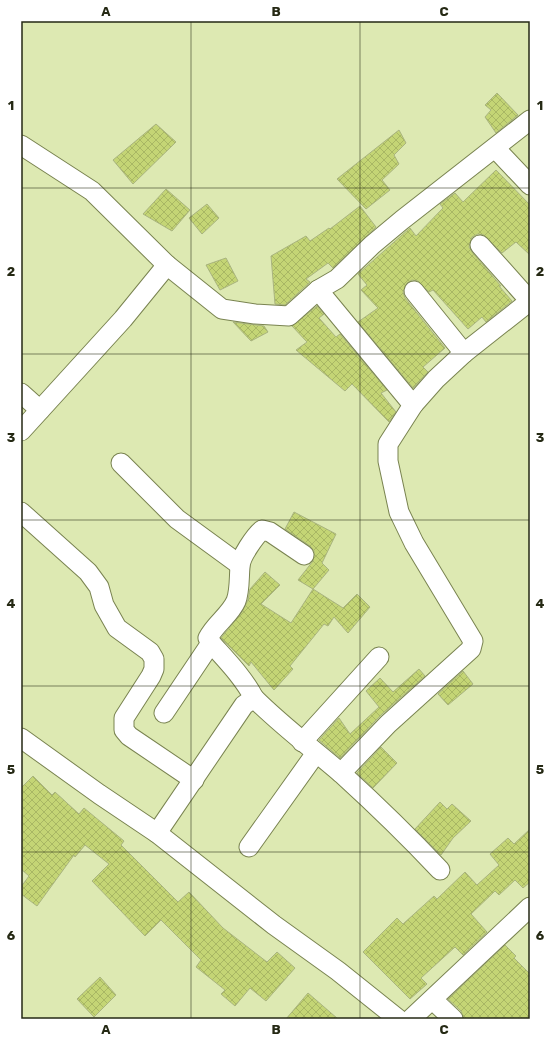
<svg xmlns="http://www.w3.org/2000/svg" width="551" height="1040" font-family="Rubik,sans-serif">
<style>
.building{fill:url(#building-cross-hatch);stroke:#a9b47f}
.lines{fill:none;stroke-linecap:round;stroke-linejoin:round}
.minor-casing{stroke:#798350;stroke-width:21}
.minor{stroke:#fff;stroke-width:19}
.grid{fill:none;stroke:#252914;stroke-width:1;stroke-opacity:0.55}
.neatline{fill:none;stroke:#252914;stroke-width:1.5}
.grid-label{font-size:13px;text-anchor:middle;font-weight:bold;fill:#252914}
</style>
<defs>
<pattern id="building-cross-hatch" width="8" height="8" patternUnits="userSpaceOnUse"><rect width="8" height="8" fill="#c4d575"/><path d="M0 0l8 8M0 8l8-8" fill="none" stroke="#a8b764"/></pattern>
</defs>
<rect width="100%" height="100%" fill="#dde9b2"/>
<g class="building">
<polygon points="497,93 518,115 496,133 485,117 491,110 485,105"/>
<polygon points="156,124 176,142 133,184 113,160"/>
<polygon points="399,130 406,143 394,155 399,164 382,180 390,190 366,209 337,179"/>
<polygon points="496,170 530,205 530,255 516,242 502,253 484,235 478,234 472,237 469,247 472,252 501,286 499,286 512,301 486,322 482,317 468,329 433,290 429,292 418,281 412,280 407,283 403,292 405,298 445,348 423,367 428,372 413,388 358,322 378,308 361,290 367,285 358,274 410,228 416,236 443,208 440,204 455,193 463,202"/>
<polygon points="166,189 190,210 172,231 143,214"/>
<polygon points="207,204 219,218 202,234 189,218"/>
<polygon points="360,206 376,227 333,268 328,263 306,279 310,282 285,305 275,304 271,256 306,236 310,241 329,228 330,229"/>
<polygon points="226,258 238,281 220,290 206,265"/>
<polygon points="317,306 324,314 319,318 336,337 340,334 387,390 381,393 396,412 389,422 352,384 345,391 296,350 307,342 292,326"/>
<polygon points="233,322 264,326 268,332 251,341"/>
<polygon points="294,512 336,534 322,563 329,570 313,589 298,580 313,561 314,551 310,546 285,529"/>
<polygon points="265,572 280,585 261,604 291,623 313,589 343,608 357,594 370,607 348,633 334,617 328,626 324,624 290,666 293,669 274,690 251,662 249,666 221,638 242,612 248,600 250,589"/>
<polygon points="419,669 425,676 380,716 340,758 319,740 339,718 350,734 379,707 366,691 380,678 393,692"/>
<polygon points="463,671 473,684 448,705 438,694"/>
<polygon points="381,747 397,763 373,788 357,773"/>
<polygon points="33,776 52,795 55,792 79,814 84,808 124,841 121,845 178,902 189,892 223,928 267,962 277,952 295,968 266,1001 250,988 235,1006 221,994 225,990 196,967 201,960 161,920 145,936 92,881 109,864 85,845 75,857 74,855 37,906 21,894 21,887 29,876 21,869 21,788"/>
<polygon points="440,802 447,809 452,804 471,821 453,838 441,855 415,829"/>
<polygon points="530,829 530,882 523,888 515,880 499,895 495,891 471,914 487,932 463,955 455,947 421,978 427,984 410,999 363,952 397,918 403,924 434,896 437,899 465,872 477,885 499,865 490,854 508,838 514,844"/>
<polygon points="505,945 516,956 514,958 530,974 530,1019 464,1019 461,1011 448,999"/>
<polygon points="100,977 116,995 94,1017 77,999"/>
<polygon points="308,993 338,1019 286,1019"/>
</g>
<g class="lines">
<defs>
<g id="minor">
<polyline points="21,145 92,191 167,265 123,319 21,431"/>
<polyline points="495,148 530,185"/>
<polyline points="480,245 530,301"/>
<polyline points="167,265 222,309 255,314 289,316 318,290 337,279 372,245 402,220 530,120"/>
<polyline points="318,290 413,405"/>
<polyline points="414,291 464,353"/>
<polyline points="21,393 40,410"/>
<polyline points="121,463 177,519 240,565"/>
<polyline points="21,512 88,572 99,587 104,605 117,628 150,652 154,659 154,669 151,676 124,718 124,730 129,736 194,780"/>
<path d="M211,643C227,661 243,677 254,698"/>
<path d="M164,713L211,643L208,638C215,624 230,615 236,601C240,591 239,576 240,567C240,557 255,536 262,530L270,532L304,555"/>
<polyline points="21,738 99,794 157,833 274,925 338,971 398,1019"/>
<polyline points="302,742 379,657"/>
<polyline points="341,773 388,724 471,649 473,641 414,543 399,512 388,461 388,444 413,405 436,379 464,353 530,301"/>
<path d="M157,833L244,705L254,698C282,726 313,749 342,774C376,805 408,836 440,870"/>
<polyline points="249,847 316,753"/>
<polyline points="433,1000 453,1019"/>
<polyline points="411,1019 530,907"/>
</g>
</defs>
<use href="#minor" class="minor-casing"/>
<use href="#minor" class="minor"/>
</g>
<path class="grid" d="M191,21V1019M360,21V1019M21,188H530M21,354H530M21,520H530M21,686H530M21,852H530"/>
<rect width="551" height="1040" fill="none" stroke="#ffffff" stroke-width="44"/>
<rect x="22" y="22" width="507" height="996" class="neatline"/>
<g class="grid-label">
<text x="106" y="16">A</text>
<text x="276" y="16">B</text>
<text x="444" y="16">C</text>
<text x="11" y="110">1</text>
<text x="540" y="110">1</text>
<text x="11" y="276">2</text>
<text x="540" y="276">2</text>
<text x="11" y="442">3</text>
<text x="540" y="442">3</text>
<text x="11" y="608">4</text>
<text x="540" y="608">4</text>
<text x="11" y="774">5</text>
<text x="540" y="774">5</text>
<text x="11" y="940">6</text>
<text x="540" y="940">6</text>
<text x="106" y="1034">A</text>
<text x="276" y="1034">B</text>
<text x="444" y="1034">C</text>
</g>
</svg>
